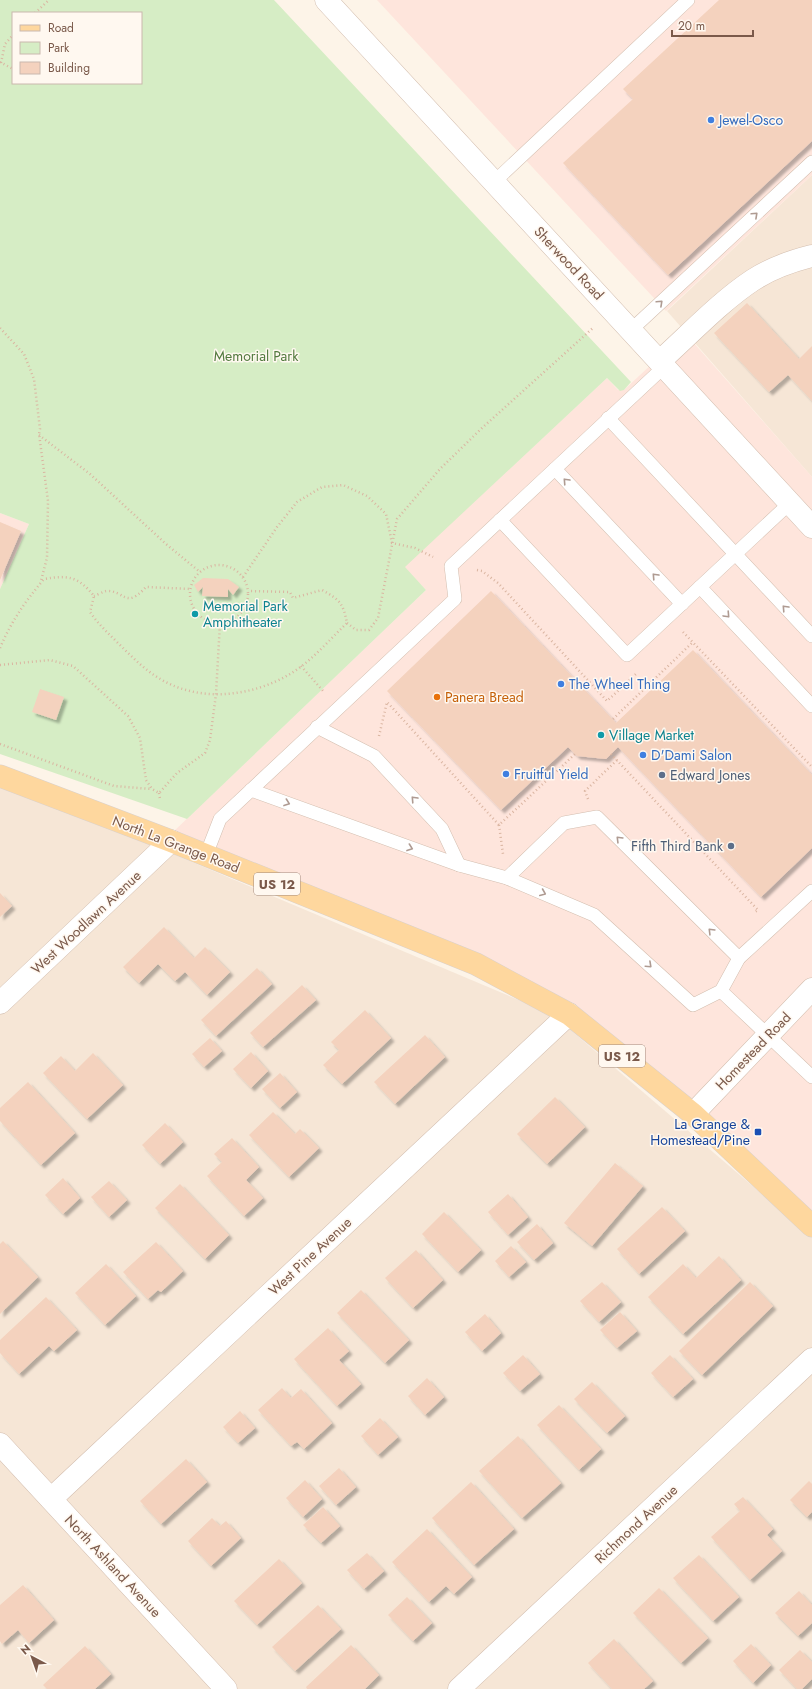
<svg xmlns="http://www.w3.org/2000/svg" width="812" height="1689" font-family="Jost,sans-serif">
<style>
.residential{fill:#f6e6d6}
.commercial{fill:#fee5dc}
.green{fill:#d6edc5;fill-rule:evenodd}
.building{fill:#f4d2be;filter:url(#shadow)}
.lines{fill:none;stroke-linecap:round;stroke-linejoin:round}
.lane-casing{stroke:#d3beaf;stroke-width:14}
.street-casing{stroke:#d3beaf;stroke-width:23}
.primary-casing{stroke:#dad1cc;stroke-width:23}
.path{stroke:#dab5a1;stroke-width:2.5;stroke-dasharray:1 3;stroke-linecap:butt}
.lane{stroke:#fff;stroke-width:13}
.street{stroke:#fff;stroke-width:22}
.primary{stroke:#fed79e;stroke-width:22}
.oneway{stroke:#af9b92}
.shop-dot{fill:#3f7fe0;stroke:#fff8f0;stroke-width:1.5}
.culture-dot{fill:#0f9aa8;stroke:#fff8f0;stroke-width:1.5}
.food-dot{fill:#e8710a;stroke:#fff8f0;stroke-width:1.5}
.service-dot{fill:#5c6f8a;stroke:#fff8f0;stroke-width:1.5}
.transit-dot{fill:#1a4fb4;stroke:#fff8f0;stroke-width:1.5}
.labels{text-anchor:middle;dominant-baseline:central;stroke-width:3;stroke-linejoin:round;paint-order:stroke}
.shield{fill:#fff8f0;stroke:#a2897c;stroke-width:1}
.shield-label{font-size:13px;font-weight:bold;fill:#7a594a}
.shop-label{font-size:14px;fill:#366cbe;stroke:#fff8f0;text-anchor:start}
.street-label{font-size:14px;fill:#7a594a;stroke:#fff8f0}
.park-label{font-size:14px;fill:#527a3e;stroke:#fff8f0}
.culture-label{font-size:14px;fill:#0d838f;stroke:#fff8f0;text-anchor:start}
.food-label{font-size:14px;fill:#c56008;stroke:#fff8f0;text-anchor:start}
.service-label{font-size:14px;fill:#4e5e75;stroke:#fff8f0;text-anchor:start}
.transit-label{font-size:14px;fill:#164399;stroke:#fff8f0;text-anchor:end}
</style>
<defs>
<filter id="shadow"><feDropShadow dx="3.5" dy="3.5" stdDeviation="1" flood-color="#0004"/></filter>
</defs>
<rect width="100%" height="100%" fill="#fdf4e8"/>
<g class="residential">
<polygon points="812,175 812,477 667,311"/>
<polygon points="0,787 147,843 552,1014 812,1237 812,1689 0,1689"/>
</g>
<g class="commercial">
<polygon points="377,0 812,0 812,175 666,311"/>
<polygon points="685,333 812,477 812,1219 573,1009 171,834 426,590 404,567 607,378 618,390 624,390"/>
<polygon points="0,513 29,524 0,589"/>
</g>
<path class="green" d="M0,0H274L631,382L624,390L620,391L607,378L405,567L426,590L187,819L0,754V589L29,524L0,513ZM13,13H141V83H13Z"/>
<g class="building">
<polygon points="719,0 812,0 812,141 668,275 563,163 633,99 623,89"/>
<polygon points="747,303 799,359 812,346 812,401 788,375 769,392 714,333"/>
<polygon points="0,522 21,531 0,580"/>
<polygon points="203,578 228,579 239,587 233,595 228,589 228,597 202,596 203,587 198,592 194,585"/>
<polygon points="491,591 616,723 693,650 812,775 812,848 761,897 618,747 606,759 577,756 568,747 501,810 387,691"/>
<polygon points="40,689 64,697 56,720 32,712"/>
<polygon points="0,893 12,906 0,917"/>
<polygon points="164,927 194,958 205,947 230,972 207,995 185,972 175,981 158,964 139,983 123,967"/>
<polygon points="257,968 272,984 216,1036 201,1020"/>
<polygon points="302,985 316,1000 263,1047 250,1033"/>
<polygon points="365,1010 391,1038 342,1084 323,1065 339,1050 331,1042"/>
<polygon points="425,1035 445,1057 395,1104 374,1082"/>
<polygon points="210,1038 222,1051 204,1067 192,1054"/>
<polygon points="251,1052 268,1071 251,1088 233,1069"/>
<polygon points="93,1053 123,1085 87,1119 43,1073 61,1056 75,1071"/>
<polygon points="280,1073 297,1092 280,1108 262,1089"/>
<polygon points="28,1082 75,1133 41,1165 0,1121 0,1108"/>
<polygon points="555,1097 585,1127 547,1164 517,1134"/>
<polygon points="273,1112 295,1134 300,1129 319,1148 289,1177 249,1135"/>
<polygon points="165,1123 183,1142 160,1164 142,1145"/>
<polygon points="232,1138 259,1167 246,1180 263,1198 244,1216 207,1176 222,1162 214,1154"/>
<polygon points="615,1163 643,1186 592,1246 564,1223"/>
<polygon points="63,1178 80,1198 63,1214 45,1195"/>
<polygon points="109,1181 127,1200 109,1217 91,1197"/>
<polygon points="180,1184 229,1235 205,1259 155,1208"/>
<polygon points="508,1194 528,1217 508,1235 488,1212"/>
<polygon points="662,1207 685,1231 639,1274 617,1249"/>
<polygon points="444,1212 481,1250 458,1272 422,1234"/>
<polygon points="537,1224 553,1243 534,1260 517,1242"/>
<polygon points="3,1241 38,1277 0,1314 0,1244"/>
<polygon points="156,1242 183,1271 161,1292 158,1290 148,1299 123,1272"/>
<polygon points="511,1246 526,1262 509,1277 495,1261"/>
<polygon points="416,1250 443,1280 413,1308 385,1278"/>
<polygon points="719,1256 741,1280 683,1334 648,1297 683,1264 696,1278"/>
<polygon points="106,1264 136,1296 105,1325 75,1293"/>
<polygon points="602,1282 621,1302 599,1322 580,1301"/>
<polygon points="750,1282 773,1306 702,1375 679,1351"/>
<polygon points="361,1290 409,1340 385,1363 337,1313"/>
<polygon points="46,1297 77,1330 54,1351 49,1346 19,1374 0,1353 0,1340"/>
<polygon points="620,1312 637,1331 617,1348 600,1330"/>
<polygon points="485,1314 501,1333 482,1351 465,1332"/>
<polygon points="328,1328 349,1351 339,1360 361,1384 337,1406 294,1359"/>
<polygon points="523,1355 540,1374 520,1391 503,1373"/>
<polygon points="670,1355 693,1379 673,1397 651,1373"/>
<polygon points="427,1378 444,1397 425,1415 408,1396"/>
<polygon points="592,1382 625,1416 607,1433 574,1399"/>
<polygon points="282,1388 291,1398 301,1389 332,1423 304,1449 297,1442 291,1446 258,1410"/>
<polygon points="559,1405 601,1449 579,1470 537,1425"/>
<polygon points="240,1411 255,1428 238,1443 223,1427"/>
<polygon points="380,1418 398,1437 378,1455 361,1436"/>
<polygon points="518,1436 561,1483 522,1518 479,1471"/>
<polygon points="186,1459 207,1482 161,1524 140,1501"/>
<polygon points="339,1468 356,1487 336,1505 319,1486"/>
<polygon points="305,1480 322,1499 303,1517 286,1498"/>
<polygon points="809,1481 812,1484 812,1512 807,1517 790,1500"/>
<polygon points="471,1482 514,1529 474,1565 432,1518"/>
<polygon points="743,1497 773,1529 767,1535 782,1551 750,1580 711,1537 740,1511 734,1504"/>
<polygon points="323,1507 340,1526 321,1543 303,1525"/>
<polygon points="212,1518 220,1526 226,1521 241,1538 211,1566 188,1541"/>
<polygon points="427,1529 472,1577 454,1594 446,1586 429,1602 392,1562"/>
<polygon points="367,1553 384,1571 364,1589 347,1570"/>
<polygon points="699,1555 739,1597 713,1621 673,1578"/>
<polygon points="279,1559 302,1583 257,1625 234,1601"/>
<polygon points="23,1585 54,1620 29,1643 18,1630 2,1644 0,1641 0,1605"/>
<polygon points="659,1588 708,1638 681,1663 633,1613"/>
<polygon points="799,1591 812,1605 812,1623 798,1636 775,1613"/>
<polygon points="407,1597 432,1623 413,1641 388,1615"/>
<polygon points="318,1605 341,1629 295,1671 272,1647"/>
<polygon points="614,1639 653,1681 644,1689 612,1689 588,1663"/>
<polygon points="751,1644 771,1665 753,1683 733,1661"/>
<polygon points="351,1645 379,1675 365,1689 307,1689 306,1687"/>
<polygon points="85,1646 111,1674 95,1689 47,1689 43,1685"/>
<polygon points="800,1650 812,1662 812,1679 802,1689 797,1689 779,1670"/>
</g>
<g class="lines">
<defs>
<g id="lane">
<polyline points="494,182 688,0"/>
<polyline points="631,330 812,162"/>
<polyline points="608,418 812,636"/>
<polyline points="555,469 682,604"/>
<polyline points="500,520 627,655 790,503"/>
<polyline points="700,587 812,706"/>
<polyline points="317,727 374,756 442,829 459,865"/>
<polyline points="251,790 459,865 507,878 594,915 693,1005 721,991 739,958 812,891"/>
<polyline points="206,855 220,819 455,599 451,566 665,366"/>
<polyline points="507,878 564,823 597,817 739,958"/>
<polyline points="721,991 812,1077"/>
</g>
<g id="street">
<polyline points="326,0 812,527"/>
<path d="M660,361C689,335 721,301 753,280C770,269 792,261 812,256"/>
<polyline points="0,1003 171,841"/>
<polyline points="693,1114 812,989"/>
<polyline points="0,1444 226,1689"/>
<polyline points="51,1499 569,1014"/>
<polyline points="459,1689 812,1359"/>
</g>
<polyline id="primary" points="0,776 171,841 476,964 569,1014 693,1114 812,1226"/>
</defs>
<use href="#lane" class="lane-casing"/>
<use href="#street" class="street-casing"/>
<use href="#primary" class="primary-casing"/>
<g class="path">
<polyline points="35,13 49,0"/>
<polyline points="0,62 13,69"/>
<polyline points="1,63 5,44 13,35"/>
<polyline points="0,328 24,354 34,379 40,429 39,434 48,501 47,558 41,581"/>
<polyline points="39,435 90,474 166,544 200,572"/>
<circle cx="219" cy="594" r="29"/>
<polyline points="477,570 482,571 498,583 607,701 636,674"/>
<polyline points="243,577 277,527 297,502 322,487 343,485 367,496 386,514 392,543 415,548 433,557"/>
<path d="M94,596C97,595 102,592 106,591C125,590 125,610 146,587L191,589"/>
<polyline points="347,623 356,630 369,630 378,618 397,519 440,469 482,428 594,327"/>
<polyline points="683,632 812,767"/>
<path d="M0,648C12,620 25,602 44,579C68,575 78,576 94,596L90,612C98,624 109,634 120,645C133,658 146,671 162,680C202,703 253,696 290,674C312,661 329,640 347,623C343,603 340,600 322,590L293,598L290,592L248,591"/>
<polyline points="0,665 50,660 73,666 128,716 140,738 146,780 152,789 159,793 177,773 205,753 210,740 216,694 220,623"/>
<polyline points="301,666 324,692"/>
<polyline points="613,719 693,642"/>
<polyline points="379,736 387,702 499,825 575,754"/>
<polyline points="0,744 114,786 151,789"/>
<polyline points="611,754 758,910 755,912"/>
<polyline points="159,793 160,799"/>
<polyline points="588,799 585,791 617,760"/>
<polyline points="499,825 503,854"/>
</g>
<use href="#lane" class="lane"/>
<use href="#street" class="street"/>
<use href="#primary" class="primary"/>
</g>
<defs><path id="oneway-chevron" d="M-2-3.5L2.5 0L-2 3.5" fill="none" stroke-width="1.6" stroke-linecap="round" stroke-linejoin="round"/></defs>
<g class="oneway">
<use href="#oneway-chevron" transform="translate(755 215) rotate(-43)"/>
<use href="#oneway-chevron" transform="translate(660 303) rotate(-43)"/>
<use href="#oneway-chevron" transform="translate(566 481) rotate(-133)"/>
<use href="#oneway-chevron" transform="translate(655 576) rotate(-133)"/>
<use href="#oneway-chevron" transform="translate(785 608) rotate(-133)"/>
<use href="#oneway-chevron" transform="translate(727 615) rotate(47)"/>
<use href="#oneway-chevron" transform="translate(414 799) rotate(-133)"/>
<use href="#oneway-chevron" transform="translate(287 803) rotate(20)"/>
<use href="#oneway-chevron" transform="translate(619 839) rotate(-135)"/>
<use href="#oneway-chevron" transform="translate(410 848) rotate(20)"/>
<use href="#oneway-chevron" transform="translate(543 893) rotate(23)"/>
<use href="#oneway-chevron" transform="translate(711 931) rotate(-135)"/>
<use href="#oneway-chevron" transform="translate(649 965) rotate(43)"/>
</g>
<g class="shop-dot">
<circle cx="711" cy="120" r="4"/>
<circle cx="561" cy="684" r="4"/>
<circle cx="643" cy="755" r="4"/>
<circle cx="506" cy="774" r="4"/>
</g>
<g class="culture-dot">
<circle cx="195" cy="614" r="4"/>
<circle cx="601" cy="735" r="4"/>
</g>
<circle class="food-dot" cx="437" cy="697" r="4"/>
<g class="service-dot">
<circle cx="662" cy="775" r="4"/>
<circle cx="731" cy="846" r="4"/>
</g>
<rect class="transit-dot" x="754" y="1128" width="8" height="8" rx="2"/>
<g class="labels">
<g class="shield">
<rect x="254" y="873" width="46" height="22" rx="3"/>
<rect x="599" y="1045" width="46" height="22" rx="3"/>
</g>
<g class="shield-label">
<text x="277" y="884">US 12</text>
<text x="622" y="1056">US 12</text>
</g>
<g class="shop-label">
<text x="719" y="120">Jewel-Osco</text>
<text x="569" y="684">The Wheel Thing</text>
<text x="651" y="755">D'Dami Salon</text>
<text x="514" y="774">Fruitful Yield</text>
</g>
<g class="street-label">
<text transform="translate(569 263) rotate(47)">Sherwood Road</text>
<text transform="translate(176 844) rotate(21)">North La Grange Road</text>
<text transform="translate(86 922) rotate(-43)">West Woodlawn Avenue</text>
<text transform="translate(753 1051) rotate(-46)">Homestead Road</text>
<text transform="translate(310 1256) rotate(-43)">West Pine Avenue</text>
<text transform="translate(636 1524) rotate(-43)">Richmond Avenue</text>
<text transform="translate(113 1566) rotate(47)">North Ashland Avenue</text>
</g>
<g class="park-label">
<text x="256" y="356">Memorial Park</text>
</g>
<g class="culture-label">
<text x="203" y="606">Memorial Park<tspan x="203" dy="16">Amphitheater</tspan></text>
<text x="609" y="735">Village Market</text>
</g>
<g class="food-label">
<text x="445" y="697">Panera Bread</text>
</g>
<g class="service-label">
<text x="670" y="775">Edward Jones</text>
<text x="723" y="846" text-anchor="end">Fifth Third Bank</text>
</g>
<g class="transit-label">
<text x="750" y="1124">La Grange &amp;<tspan x="750" dy="16">Homestead/Pine</tspan></text>
</g>
</g>
<rect x="12" y="12" width="130" height="72" fill="#fff8f0" stroke="#cab8ae"/>
<rect x="20" y="25" width="20" height="6" fill="#fed79e" stroke="#cab8ae"/>
<text x="48" y="32" font-size="12" fill="#7a594a">Road</text>
<rect x="20" y="42" width="20" height="12" fill="#d6edc5" stroke="#cab8ae"/>
<text x="48" y="52" font-size="12" fill="#7a594a">Park</text>
<rect x="20" y="62" width="20" height="12" fill="#f4d2be" stroke="#cab8ae"/>
<text x="48" y="72" font-size="12" fill="#7a594a">Building</text>
<g transform="translate(32 1657) rotate(319)" stroke="#fff8f0" stroke-width="3" paint-order="stroke">
<path d="M0-3L7 15L0 10L-7 15Z" fill="#7a594a"/>
<text y="-6" font-size="11" font-weight="bold" text-anchor="middle" fill="#7a594a">N</text>
</g>
<path d="M672 30v6h81v-6" fill="none" stroke="#7a594a" stroke-width="2"/>
<text x="678" y="30" font-size="12" fill="#7a594a" stroke="#fff8f0" stroke-width="3" paint-order="stroke">20 m</text>
</svg>
